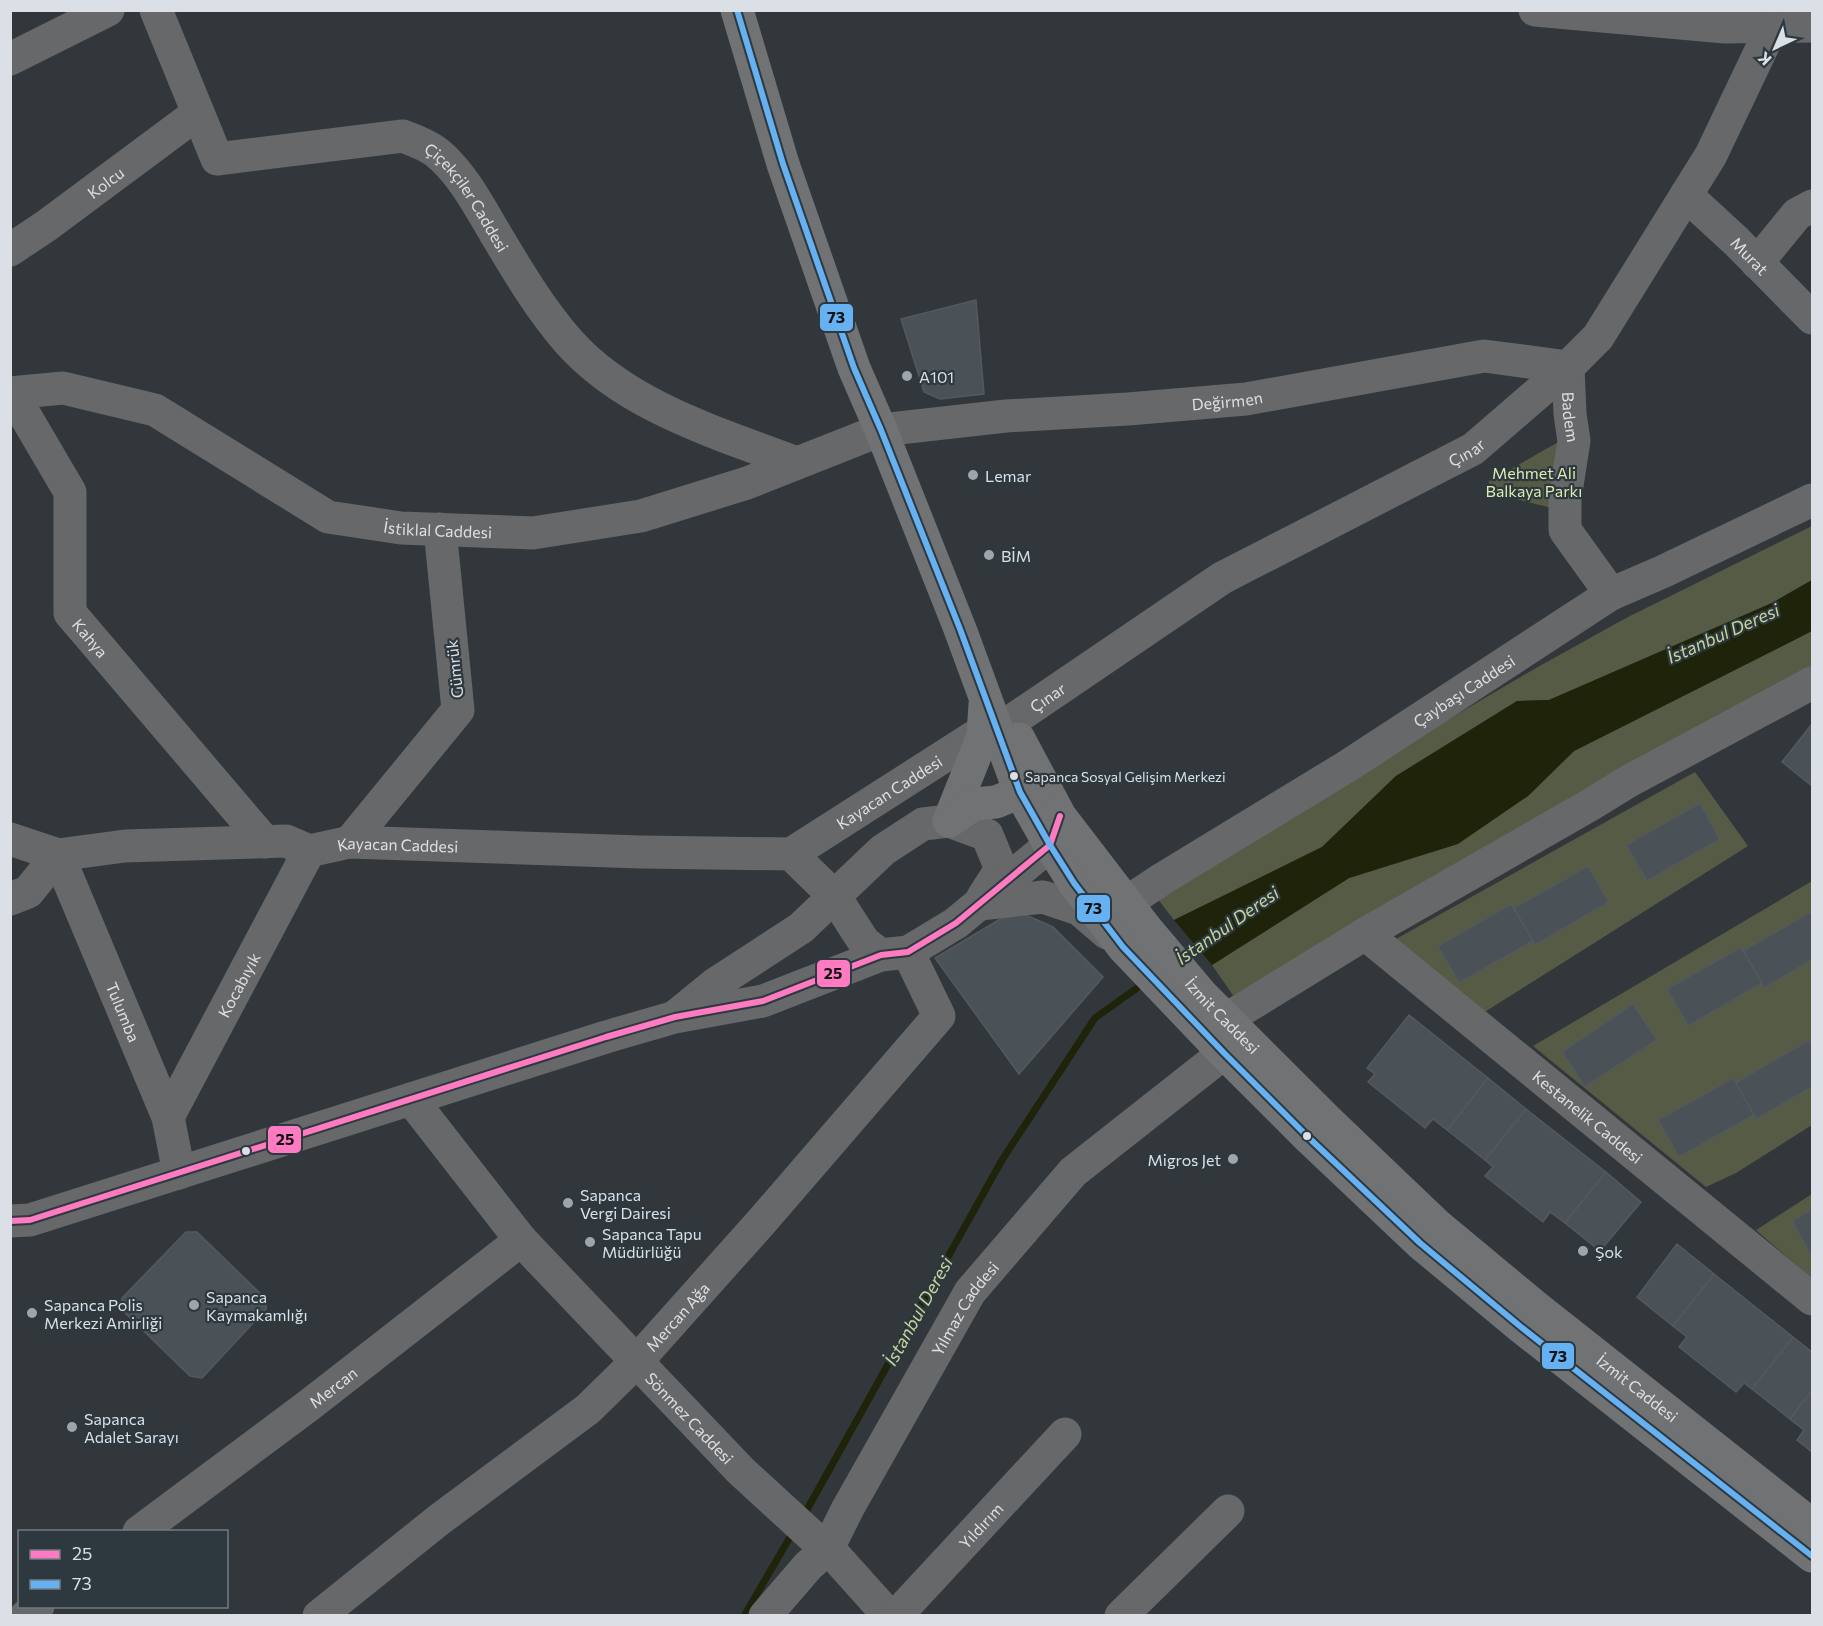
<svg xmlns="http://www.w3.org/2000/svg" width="1823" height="1626" font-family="Commissioner,sans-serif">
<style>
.green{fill:#565b46}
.water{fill:#1e2309}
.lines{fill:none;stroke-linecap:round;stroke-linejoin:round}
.stream{stroke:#1e2309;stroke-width:7}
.building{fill:#4a5258;stroke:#55595c;stroke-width:1.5}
.minor{stroke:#66686a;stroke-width:33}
.major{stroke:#707274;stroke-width:33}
.bus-1-casing{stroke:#2e383f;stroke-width:10}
.bus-2-casing{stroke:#2e383f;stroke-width:10}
.bus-1{stroke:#fe7ac1;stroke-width:6}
.bus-2{stroke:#66b1f2;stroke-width:6}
.poi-dot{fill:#9fa5aa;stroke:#2e383f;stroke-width:2}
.bus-dot{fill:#dae0e5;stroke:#2e383f;stroke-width:2}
.labels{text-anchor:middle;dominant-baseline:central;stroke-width:4.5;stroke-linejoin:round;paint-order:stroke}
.bus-label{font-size:14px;fill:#dae0e5;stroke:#2e383f;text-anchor:start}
.street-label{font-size:16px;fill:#dae0e5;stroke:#2e383f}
.poi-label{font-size:16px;fill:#dae0e5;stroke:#2e383f;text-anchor:start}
.park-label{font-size:16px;fill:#ddebb0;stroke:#2e383f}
.water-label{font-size:18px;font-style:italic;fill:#c6d399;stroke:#2e383f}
.line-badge{stroke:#2e383f;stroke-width:2}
.pale-badge-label{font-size:16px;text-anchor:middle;font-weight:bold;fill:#111}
</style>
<rect width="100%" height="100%" fill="#32373b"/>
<g class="green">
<polygon points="1562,440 1552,508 1499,495 1488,482"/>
<polygon points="1812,526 1812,580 1772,603 1549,700 1517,701 1396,776 1322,847 1174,920 1153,893 1536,668 1626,618"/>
<polygon points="1812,631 1812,671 1239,1004 1212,965 1349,878 1456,844 1528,796 1574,751"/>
<polygon points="1695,772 1748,846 1483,1013 1396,939"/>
<polygon points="1812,881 1812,1125 1736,1173 1706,1187 1533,1046"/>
<polygon points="1812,1194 1812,1279 1756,1230"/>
</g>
<polygon class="water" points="1812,580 1812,631 1574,751 1528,796 1458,844 1349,878 1212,965 1174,920 1322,847 1396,776 1517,701 1549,700 1772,603"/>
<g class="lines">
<g class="stream">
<polyline points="1180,958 1203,942"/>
<polyline points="804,1515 1002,1160 1095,1018 1144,983"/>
<polyline points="744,1616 793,1532"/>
</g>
</g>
<g class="building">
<polygon points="976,300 984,394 940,399 924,392 901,319"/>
<polygon points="1812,724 1812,786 1782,762"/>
<polygon points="1700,803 1720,839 1647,881 1626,845"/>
<polygon points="1588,866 1609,902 1535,945 1514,908"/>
<polygon points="1511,904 1533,941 1459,983 1438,946"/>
<polygon points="1015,910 1053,927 1103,977 1019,1074 935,958"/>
<polygon points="1812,911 1812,960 1764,988 1743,951"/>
<polygon points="1741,947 1762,983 1688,1026 1667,989"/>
<polygon points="1633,1004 1657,1040 1585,1087 1562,1052"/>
<polygon points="1409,1015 1488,1078 1447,1130 1433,1119 1425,1128 1368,1082 1375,1074 1367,1068"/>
<polygon points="1809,1040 1812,1046 1812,1087 1756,1119 1735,1083"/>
<polygon points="1488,1078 1526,1109 1485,1160 1447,1130"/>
<polygon points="1733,1078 1754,1115 1679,1157 1658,1120"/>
<polygon points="1526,1109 1606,1172 1565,1223 1550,1212 1543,1222 1485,1176 1493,1167 1485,1160"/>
<polygon points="1606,1172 1641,1202 1600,1251 1565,1223"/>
<polygon points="1812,1209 1812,1257 1792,1221"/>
<polygon points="186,1232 197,1232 267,1300 266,1309 202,1378 190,1376 121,1309 122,1298"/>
<polygon points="1677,1244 1714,1274 1673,1326 1637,1297"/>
<polygon points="1714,1274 1793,1337 1752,1389 1744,1383 1736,1392 1679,1347 1687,1337 1673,1326"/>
<polygon points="1793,1337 1812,1352 1812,1391 1790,1419 1752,1389"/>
<polygon points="1812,1391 1812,1452 1797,1440 1804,1430 1790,1419"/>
</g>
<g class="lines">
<g class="minor">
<path id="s1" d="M156,10L217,159L403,136C418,142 432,147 443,158C465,179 479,206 495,233C517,270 540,309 569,342C627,407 718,433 797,463"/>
<polyline points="1535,10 1725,27 1812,26"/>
<polyline points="10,59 108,10"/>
<path id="s2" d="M1686,195L1737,242L1812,318"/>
<path id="s3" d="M10,250L46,226L198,113"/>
<polyline points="1757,263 1797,214 1812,206"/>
<path id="s4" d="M1568,367L1570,414L1574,441L1565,498V530L1611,594"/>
<path id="s5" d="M10,393L63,388L155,410L328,517L401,528L533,533L641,516L747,483L881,430L1006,416L1128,409L1246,399L1484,356L1568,367"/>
<path id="s6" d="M12,393L70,492V613L265,842"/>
<path id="s7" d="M1010,722L1222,578L1473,449L1568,367L1598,337L1711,155L1772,27"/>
<path id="s8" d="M10,839L58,855L125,846L286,841L309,851L350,842L640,852L791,854L835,897L864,942L881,955"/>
<polyline points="350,842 458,710 440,529"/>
<path id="s9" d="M791,854L985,730"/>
<path id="s10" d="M10,899L28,892L58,855L168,1117L179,1173"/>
<path id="s11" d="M1126,903L1162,879L1346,767L1611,594L1662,572L1812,500"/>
<polyline points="980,904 1043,897 1079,909 1107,933"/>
<path id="s12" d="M1365,934L1812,1299"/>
<polyline points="677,1015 715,984 801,928 883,850 923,824 949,821 987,835 1001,869 983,897"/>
<polyline points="1225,1020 1370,931 1590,805 1629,781 1812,683"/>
<path id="s13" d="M411,1099L521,1240L741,1471L813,1537L828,1548L889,1616"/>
<path id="s14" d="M168,1117L309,851"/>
<polyline points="10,1221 30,1220 606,1037 675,1017 763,1001 881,955 908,952 956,923 1050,845 1059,820"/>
<path id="s15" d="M139,1532L308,1406L521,1240"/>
<polyline points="26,1616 38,1606"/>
<path id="s16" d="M319,1616L440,1519L588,1409L637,1361L763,1220L939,1016L908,952"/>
<path id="s17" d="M765,1616L808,1566L828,1548L848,1508L970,1292L1073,1172L1224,1053"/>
<path id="s18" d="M896,1616L1065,1434"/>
<polyline points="1121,1616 1228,1511"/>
</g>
<g class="major">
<polyline points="737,10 783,164 854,368 881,430 960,629 1020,792 1050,845 1074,883 1123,947 1224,1053 1308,1137 1420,1243 1521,1327 1812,1556"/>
<path id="s19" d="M1019,739L1060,816L1145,927L1203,996L1326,1119L1437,1225L1537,1308L1812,1525"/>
<polyline points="949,821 983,736 985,704"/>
<polyline points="949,821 974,804 996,802 1020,792 1041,786"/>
</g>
<defs>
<polyline id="bus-1" points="10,1221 30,1220 606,1037 675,1017 763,1001 881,955 908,952 956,923 1050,845 1060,816"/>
<polyline id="bus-2" points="737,10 783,164 854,368 881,430 960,629 1020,792 1050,845 1074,883 1123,947 1224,1053 1308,1137 1420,1243 1521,1327 1812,1556"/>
</defs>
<use href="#bus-1" class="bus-1-casing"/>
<use href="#bus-2" class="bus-2-casing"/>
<use href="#bus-1" class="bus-1"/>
<use href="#bus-2" class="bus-2"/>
</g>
<g class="poi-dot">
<circle cx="907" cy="376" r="6"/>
<circle cx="973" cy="475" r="6"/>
<circle cx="989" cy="555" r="6"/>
<circle cx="1233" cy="1159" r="6"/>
<circle cx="568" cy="1203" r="6"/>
<circle cx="590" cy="1242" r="6"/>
<circle cx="1583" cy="1251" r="6"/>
<circle cx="194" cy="1305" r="6"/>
<circle cx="32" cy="1313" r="6"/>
<circle cx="72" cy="1427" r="6"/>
</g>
<g class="bus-dot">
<circle cx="1014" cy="776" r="5"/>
<circle cx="1307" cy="1136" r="5"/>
<circle cx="246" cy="1151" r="5"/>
</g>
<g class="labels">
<g class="bus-label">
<text x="1025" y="776">Sapanca Sosyal Gelişim Merkezi</text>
</g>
<g class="street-label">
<text stroke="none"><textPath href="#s3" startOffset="117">Kolcu</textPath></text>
<text stroke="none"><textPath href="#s1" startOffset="440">Çiçekçiler Caddesi</textPath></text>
<text stroke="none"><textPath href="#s2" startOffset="88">Murat</textPath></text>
<text stroke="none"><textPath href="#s5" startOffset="1269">Değirmen</textPath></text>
<text stroke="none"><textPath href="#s4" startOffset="50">Badem</textPath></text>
<text stroke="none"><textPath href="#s7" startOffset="531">Çınar</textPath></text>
<text stroke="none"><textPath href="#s5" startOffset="462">İstiklal Caddesi</textPath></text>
<text stroke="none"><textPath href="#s6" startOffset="268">Kahya</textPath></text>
<text transform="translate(454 669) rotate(-96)">Gümrük</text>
<text stroke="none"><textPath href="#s11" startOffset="399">Çaybaşı Caddesi</textPath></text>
<text stroke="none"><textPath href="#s7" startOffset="45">Çınar</textPath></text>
<text stroke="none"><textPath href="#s9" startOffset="116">Kayacan Caddesi</textPath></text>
<text stroke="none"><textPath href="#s8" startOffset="394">Kayacan Caddesi</textPath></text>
<text stroke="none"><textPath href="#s14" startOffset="150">Kocabıyık</textPath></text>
<text stroke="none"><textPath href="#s10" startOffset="237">Tulumba</textPath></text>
<text stroke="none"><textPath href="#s19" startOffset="345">İzmit Caddesi</textPath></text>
<text stroke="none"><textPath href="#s12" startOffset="288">Kestanelik Caddesi</textPath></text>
<text stroke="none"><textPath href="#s17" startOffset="369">Yılmaz Caddesi</textPath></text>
<text stroke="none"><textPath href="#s16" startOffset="468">Mercan Ağa</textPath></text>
<text stroke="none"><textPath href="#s15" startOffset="242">Mercan</textPath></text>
<text stroke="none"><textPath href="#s19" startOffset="903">İzmit Caddesi</textPath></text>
<text stroke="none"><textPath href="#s13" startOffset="424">Sönmez Caddesi</textPath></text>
<text stroke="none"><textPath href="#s18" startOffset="124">Yıldırım</textPath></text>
</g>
<g class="poi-label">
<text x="919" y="376">A101</text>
<text x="985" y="475">Lemar</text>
<text x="1001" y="555">BİM</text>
<text x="1221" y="1159" text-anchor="end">Migros Jet</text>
<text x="580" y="1194">Sapanca<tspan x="580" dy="18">Vergi Dairesi</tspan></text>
<text x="602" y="1233">Sapanca Tapu<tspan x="602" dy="18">Müdürlüğü</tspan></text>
<text x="1595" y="1251">Şok</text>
<text x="206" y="1296">Sapanca<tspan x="206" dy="18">Kaymakamlığı</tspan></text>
<text x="44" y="1304">Sapanca Polis<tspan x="44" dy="18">Merkezi Amirliği</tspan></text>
<text x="84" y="1418">Sapanca<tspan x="84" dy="18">Adalet Sarayı</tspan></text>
</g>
<g class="park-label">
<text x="1534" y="472">Mehmet Ali<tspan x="1534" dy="18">Balkaya Parkı</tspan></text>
</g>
<g class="water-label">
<text transform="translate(1723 633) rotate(-24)">İstanbul Deresi</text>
<text transform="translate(1227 925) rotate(-35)">İstanbul Deresi</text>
<text transform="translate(918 1311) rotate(-61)">İstanbul Deresi</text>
</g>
</g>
<g class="line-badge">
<rect x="819" y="303" width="35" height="29" rx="6" fill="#66b1f2"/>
<rect x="1076" y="894" width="35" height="29" rx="6" fill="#66b1f2"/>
<rect x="816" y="959" width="35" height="29" rx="6" fill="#fe7ac1"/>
<rect x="267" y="1125" width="35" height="29" rx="6" fill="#fe7ac1"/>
<rect x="1541" y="1342" width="34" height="28" rx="6" fill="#66b1f2"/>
</g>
<g class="pale-badge-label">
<text x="836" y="323">73</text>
<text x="1093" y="914">73</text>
<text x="833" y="979">25</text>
<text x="285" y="1145">25</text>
<text x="1558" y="1362">73</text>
</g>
<rect width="1823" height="1626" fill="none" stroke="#dae0e5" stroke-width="24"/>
<rect x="18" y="1530" width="210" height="78" fill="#2e383f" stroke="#737b81" stroke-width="1.5"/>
<rect x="30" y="1550" width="30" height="9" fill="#fe7ac1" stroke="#737b81" stroke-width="1.5"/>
<text x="72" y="1560" font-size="18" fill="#dae0e5">25</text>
<rect x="30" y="1580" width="30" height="9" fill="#66b1f2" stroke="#737b81" stroke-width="1.5"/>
<text x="72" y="1590" font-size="18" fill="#dae0e5">73</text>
<g transform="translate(1775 48) rotate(224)" stroke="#2e383f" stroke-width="4.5" paint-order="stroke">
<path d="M0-4.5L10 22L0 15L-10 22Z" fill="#dae0e5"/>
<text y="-9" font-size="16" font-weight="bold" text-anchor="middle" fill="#dae0e5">K</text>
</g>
</svg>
